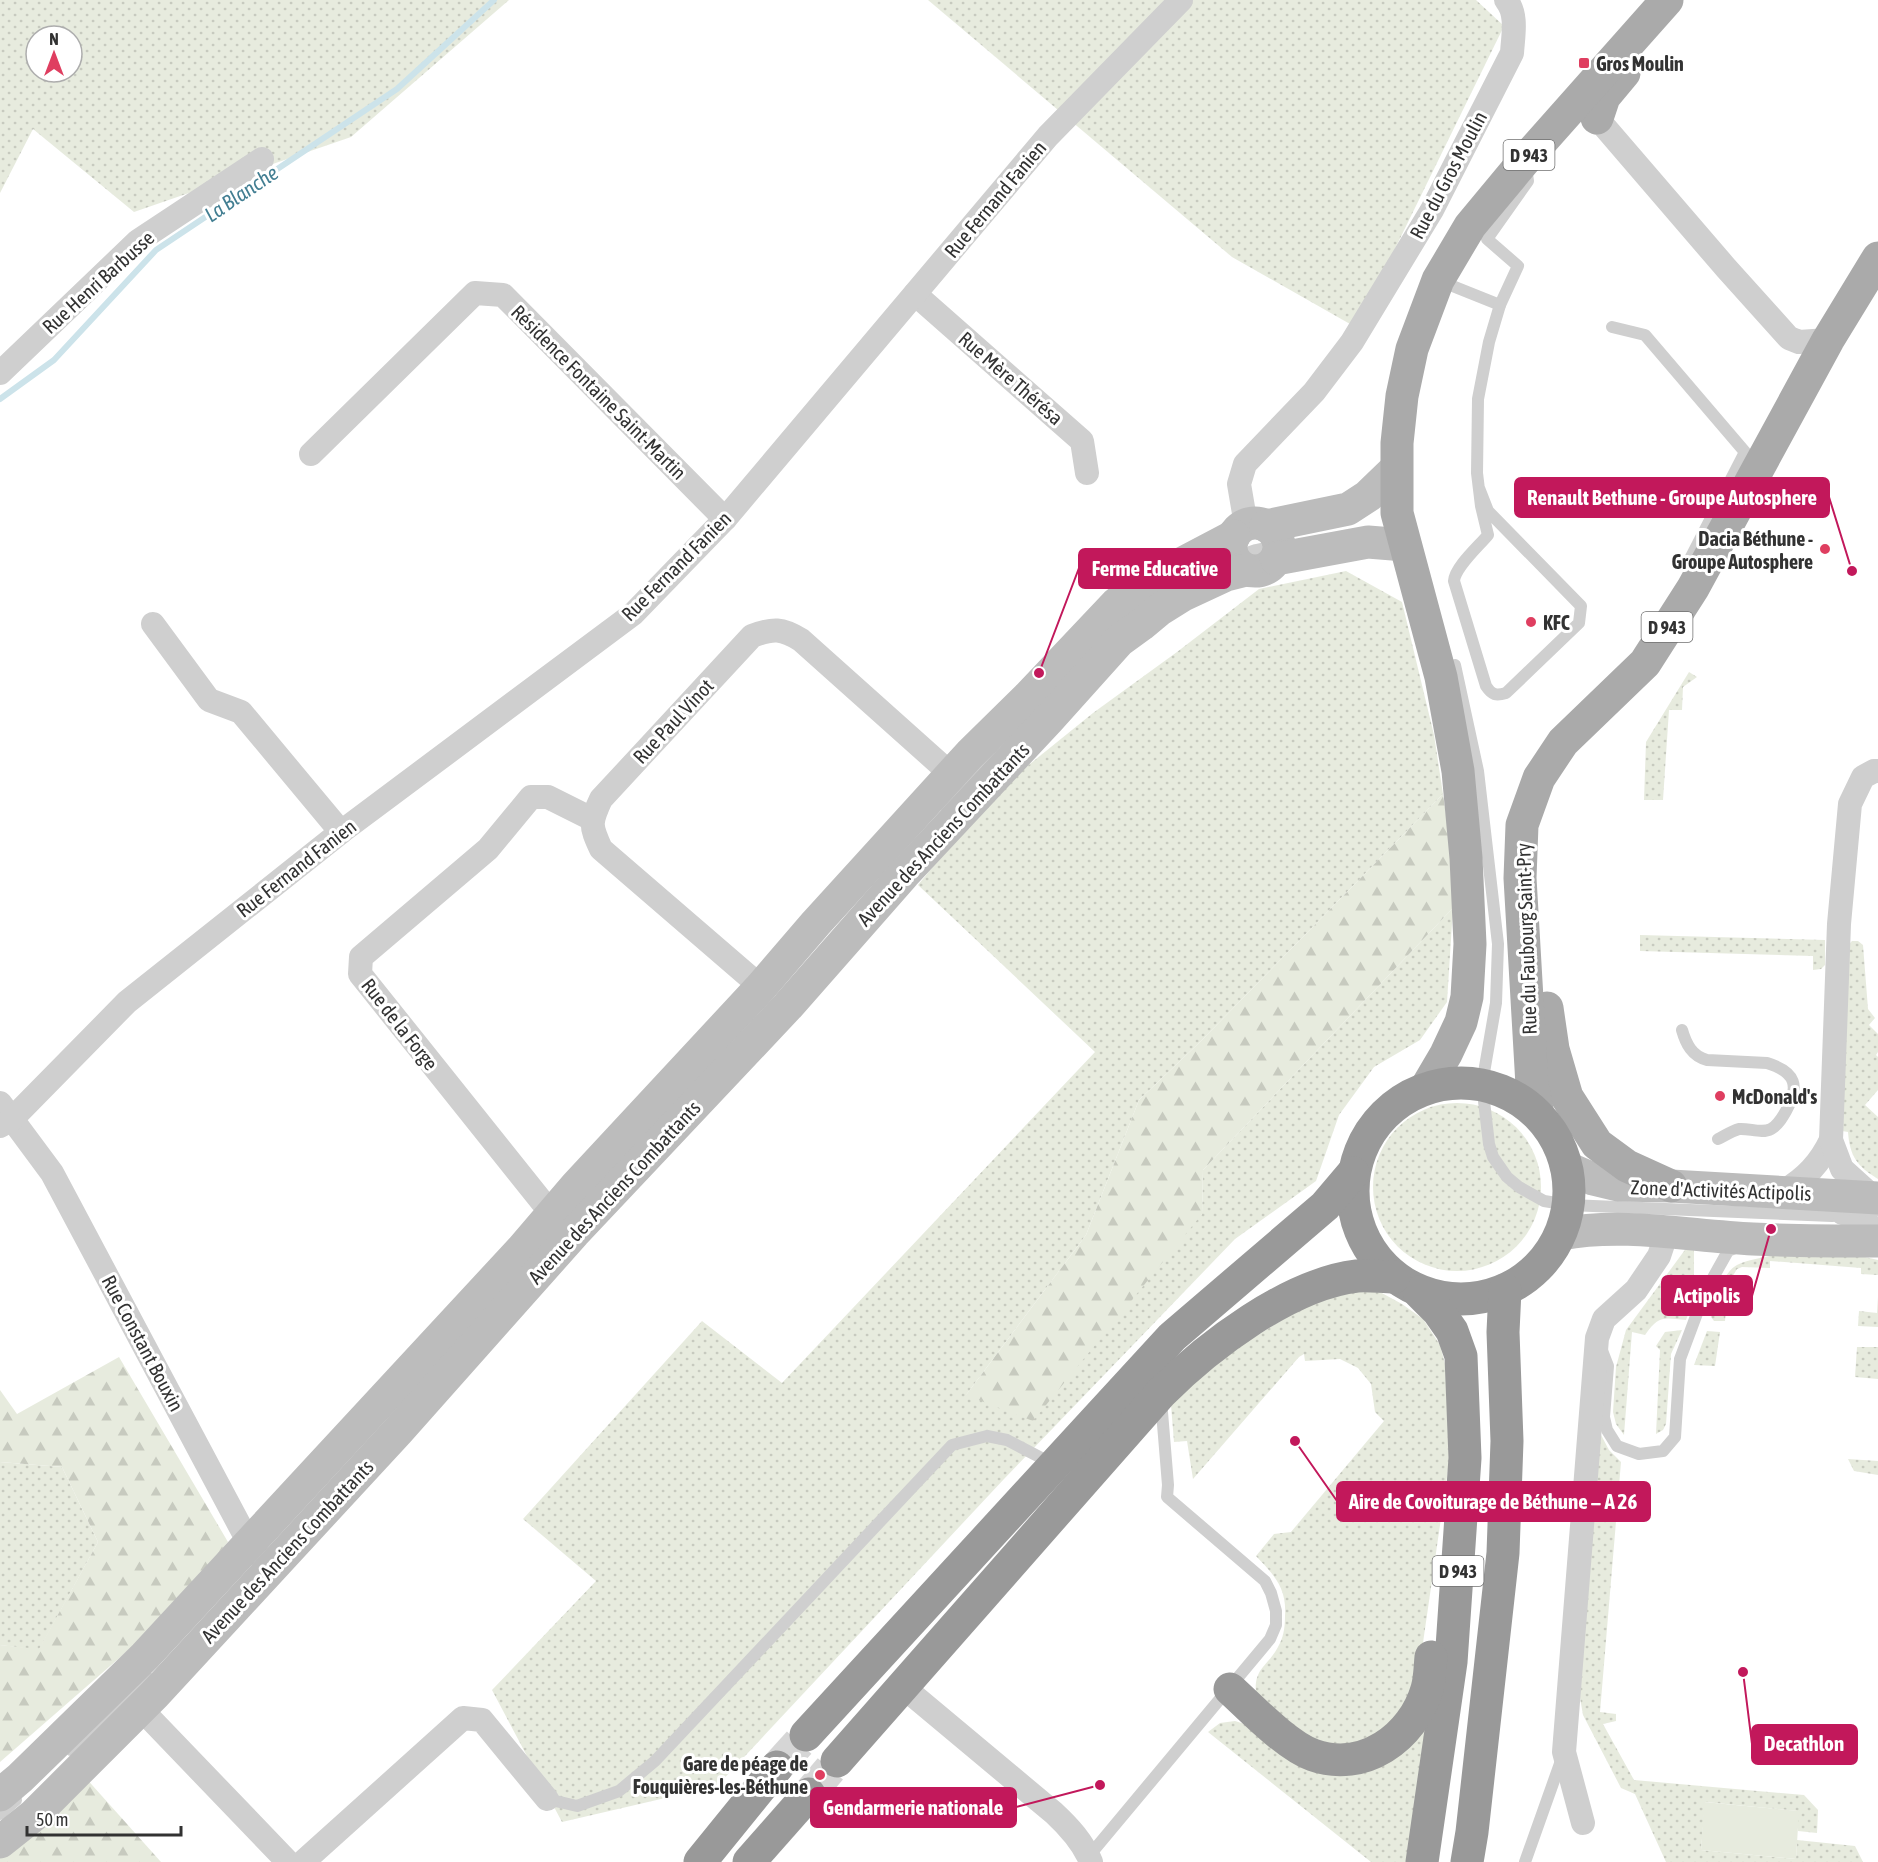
<svg xmlns="http://www.w3.org/2000/svg" width="1878" height="1862" font-family="'Asap Condensed',sans-serif">
<style>
.grass{fill:url(#grass-dots);fill-rule:evenodd}
.forest{fill:url(#forest-firs)}
.garden{fill:#e7ebde}
.lines{fill:none;stroke-linecap:round;stroke-linejoin:round}
.stream{stroke:#cce3ea;stroke-width:6}
.highway-tunnel{stroke:#d6d6d6;stroke-width:33;stroke-dasharray:33 16;stroke-linecap:butt}
.lane{stroke:#cfcfcf;stroke-width:12}
.street{stroke:#cfcfcf;stroke-width:24}
.secondary{stroke:#bcbcbc;stroke-width:33}
.primary{stroke:#aaa;stroke-width:33}
.highway{stroke:#999;stroke-width:33}
.poi-dot{fill:#df3e60;stroke:#fff;stroke-width:2}
.labels{text-anchor:middle;dominant-baseline:central;stroke-width:6;stroke-linejoin:round;paint-order:stroke}
.shield{fill:#fff;stroke:#707070;stroke-width:1.5}
.shield-label{font-size:18px;font-weight:bold;fill:#323232}
.poi-label{font-size:20px;font-weight:bold;fill:#323232;stroke:#fff;text-anchor:start}
.street-label{font-size:20px;fill:#323232;stroke:#fff}
.water-label{font-size:21px;font-style:italic;fill:#427e92;stroke:#fff}
.leader{fill:none;stroke:#c2185b;stroke-width:2}
.callout-dot{fill:#c2185b;stroke:#fff;stroke-width:2}
.callout{fill:#c2185b;stroke:#c2185b;stroke-width:2}
.callout-label{font-size:21px;text-anchor:middle;font-weight:bold;fill:#fff}
</style>
<defs>
<pattern id="grass-dots" width="8" height="8" patternUnits="userSpaceOnUse" patternTransform="scale(1.5)"><rect width="8" height="8" fill="#e7ebde"/><path d="M2 2h.1M6 6h.1" fill="none" stroke="#c7cabf" stroke-width="1.8" stroke-linecap="round"/></pattern>
<pattern id="forest-firs" width="22" height="20" patternUnits="userSpaceOnUse" patternTransform="scale(1.5)"><rect width="22" height="20" fill="#e7ebde"/><path d="M5 1l3.5 6h-7zM16 11l3.5 6h-7z" fill="#c7cabf"/></pattern>
</defs>
<rect width="100%" height="100%" fill="#fff"/>
<g class="grass">
<path d="M0,0H509L351,137L134,212L33,129L0,193ZM36,36H72V72H36Z"/>
<polygon points="928,0 1476,0 1504,26 1364,312 1350,324 1232,257"/>
<polygon points="1346,571 1402,602 1434,735 1443,794 1200,1042 1139,1100 1086,1235 966,1395 1202,1214 1203,1170 1453,908 1447,1002 1420,1040 1374,1067 1339,1115 1316,1181 1235,1239 1004,1479 717,1786 562,1822 492,1690 596,1581 523,1519 702,1321 782,1383 1095,1052 918,885 954,841 1025,768 1093,713 1177,652 1259,589"/>
<polygon points="1689,672 1697,677 1683,687 1682,710 1669,710 1663,800 1644,800 1646,742"/>
<polygon points="1640,935 1825,940 1825,965 1821,969 1813,970 1813,956 1640,951"/>
<path d="M1852,941H1858L1863,945L1868,1009L1875,1018L1869,1025L1878,1034V1052L1876,1055L1878,1057V1090L1865,1105L1878,1117V1179C1857,1166 1850,1157 1848,1132L1842,1131L1849,944Z"/>
<circle cx="1457" cy="1187" r="84"/>
<path d="M1690,1243H1694V1298L1686,1320C1663,1318 1659,1315 1645,1335L1632,1332L1624,1435L1616,1424L1613,1412L1616,1367L1626,1330Z"/>
<path d="M1770,1256H1861L1878,1260V1275L1861,1274V1268L1770,1261V1268L1742,1267L1737,1269L1728,1284L1725,1321H1714L1711,1317C1716,1300 1721,1274 1737,1265C1747,1260 1760,1258 1770,1256Z"/>
<path d="M1357,1290L1380,1292L1402,1304L1423,1319L1440,1345L1448,1375L1449,1463L1416,1691L1405,1717L1365,1747L1312,1745L1257,1701C1251,1666 1268,1669 1280,1643C1284,1635 1285,1625 1285,1616C1287,1588 1274,1575 1256,1556L1274,1534L1291,1532L1384,1421L1375,1412L1371,1384L1358,1368L1340,1359L1305,1361L1304,1354L1299,1357L1193,1479L1187,1441L1174,1442L1171,1405L1182,1381L1317,1299Z"/>
<polygon points="1878,1297 1878,1327 1858,1326 1859,1311 1877,1313"/>
<polygon points="1682,1330 1671,1354 1666,1424 1663,1430 1656,1434 1660,1350 1656,1346 1665,1332"/>
<polygon points="1707,1331 1720,1332 1715,1366 1694,1365"/>
<polygon points="1857,1347 1878,1347 1878,1379 1855,1377"/>
<polygon points="1600,1433 1609,1450 1621,1462 1600,1712 1616,1714 1616,1721 1603,1724 1634,1780 1804,1795 1818,1810 1817,1833 1798,1831 1798,1811 1705,1802 1701,1850 1796,1859 1797,1840 1855,1846 1863,1862 1666,1862 1635,1794 1621,1788 1583,1715 1579,1692"/>
<polygon points="1848,1459 1878,1461 1878,1475 1854,1471"/>
<polygon points="0,1462 62,1467 98,1542 39,1650 0,1645"/>
<polygon points="1235,1721 1251,1726 1301,1763 1423,1726 1431,1726 1407,1862 1371,1862 1208,1732 1220,1723"/>
</g>
<g class="forest">
<polygon points="1443,794 1451,850 1453,908 1203,1170 1202,1214 1033,1421 966,1395 1086,1235 1139,1100 1200,1042"/>
<polygon points="119,1357 228,1542 156,1626 0,1762 0,1645 39,1649 98,1542 62,1467 0,1462 0,1390 17,1414"/>
<polygon points="84,1776 161,1862 0,1862 0,1849"/>
</g>
<polygon class="garden" points="1704,1802 1799,1811 1796,1859 1701,1850"/>
<g class="lines">
<polyline class="stream" points="0,399 54,360 156,250 397,89 494,0"/>
<g class="highway-tunnel">
<polyline points="777,1767 806,1735"/>
<polyline points="809,1794 837,1761"/>
</g>
<g class="lane">
<polyline points="1440,281 1500,305"/>
<polyline points="1612,327 1645,335 1745,452 1691,557"/>
<path d="M1479,488L1488,511L1581,606L1579,623L1506,693C1496,696 1492,695 1486,686L1454,581C1455,567 1479,546 1488,535L1481,506L1477,473L1478,399L1489,342L1500,305L1518,266L1487,239L1528,181L1527,174"/>
<polyline points="1230,559 1256,550 1280,545"/>
<polyline points="1455,665 1478,771 1498,944 1496,1003 1482,1084 1489,1144 1493,1157 1507,1177 1519,1187 1544,1201 1569,1205 1832,1216 1874,1212"/>
<polyline points="945,805 994,752"/>
<path d="M1682,1030C1686,1044 1692,1056 1707,1060L1767,1063C1796,1072 1800,1086 1786,1111C1782,1118 1778,1125 1771,1129C1762,1134 1749,1128 1739,1129C1732,1131 1724,1136 1718,1139"/>
<polyline points="1839,1218 1851,1222 1878,1223"/>
<polyline points="1601,1348 1608,1366 1604,1417 1607,1430 1617,1446 1639,1454 1663,1451 1675,1437 1680,1359 1705,1292 1728,1251 1740,1246"/>
<polyline points="71,1750 107,1718 147,1677"/>
<polyline points="547,1799 577,1806 619,1791 655,1761 952,1445 987,1436 1007,1440 1053,1464"/>
<polyline points="0,1814 16,1800"/>
<polyline points="1089,1856 1270,1639 1276,1625 1276,1611 1271,1593 1265,1581 1167,1497 1168,1485 1161,1400"/>
<polyline points="1525,1862 1562,1758"/>
</g>
<g class="street">
<polyline points="1597,118 1726,268 1789,338 1799,342 1828,340"/>
<polyline points="915,294 1082,441 1087,473"/>
<polyline points="0,373 138,241 262,159"/>
<polyline points="311,454 475,293 503,295 725,519"/>
<path d="M1246,525L1239,484L1245,464L1314,392L1352,342L1432,210L1512,53C1513,36 1518,14 1506,0"/>
<polyline points="153,624 209,700 241,712 341,832"/>
<path d="M761,987L601,849C590,825 590,823 601,799L752,636C773,628 782,628 801,640L952,775"/>
<polyline points="0,1103 52,1173 249,1543 259,1555"/>
<polyline points="0,1126 11,1120 127,1002 341,832 633,614 725,519 1048,136 1181,0"/>
<path d="M1784,1191C1806,1178 1820,1163 1831,1140"/>
<polyline points="1873,1197 1842,1169 1831,1140 1839,924 1850,804 1863,777 1874,771 1878,771"/>
<polyline points="564,1224 543,1203 360,974 361,957 488,849 531,797 548,797 592,819"/>
<path d="M902,1686L1054,1813C1069,1827 1083,1842 1091,1862"/>
<polyline points="141,1709 288,1862"/>
<polyline points="1583,1823 1564,1752 1597,1338 1604,1319 1636,1290 1659,1256 1667,1232"/>
<polyline points="303,1862 463,1718 482,1720 547,1799"/>
</g>
<g class="secondary">
<circle cx="1255" cy="547" r="24"/>
<polyline points="1266,526 1348,509 1368,496 1396,469"/>
<polyline points="1276,559 1368,542 1405,545"/>
<polyline points="1567,1168 1593,1179 1618,1185 1671,1186 1878,1198"/>
<path d="M1561,1234C1624,1222 1689,1236 1753,1239C1795,1241 1837,1241 1878,1241"/>
<polyline points="0,1795 20,1778 145,1656 523,1248 576,1186 761,987 816,923 970,754 1028,697 1116,604 1139,586 1234,536"/>
<polyline points="0,1842 34,1815 155,1694 398,1431 574,1233 788,1006 904,874 1049,719 1119,641 1141,625 1159,610 1183,595 1226,575 1246,570"/>
</g>
<g class="primary">
<polyline points="1597,118 1604,97 1624,73"/>
<polyline points="1547,1008 1553,1049 1567,1097 1597,1144 1627,1166 1671,1186"/>
<polyline points="1426,1088 1446,1054 1461,1022 1467,997 1470,944 1466,858 1458,771 1441,677 1397,513 1397,443 1402,396 1412,349 1438,280 1470,226 1524,161 1667,0"/>
<polyline points="1538,1114 1532,1085 1520,878 1522,825 1539,778 1563,742 1645,663 1693,588 1828,340 1878,258"/>
</g>
<g class="highway">
<circle cx="1461" cy="1191" r="108"/>
<polyline points="1419,1292 1438,1311 1452,1331 1461,1356 1465,1458 1451,1662 1422,1862"/>
<path d="M1230,1689C1251,1708 1287,1746 1313,1755C1363,1773 1413,1738 1427,1689C1430,1679 1430,1667 1431,1657"/>
<polyline points="806,1735 1172,1337 1325,1206 1353,1173"/>
<path d="M837,1761L1161,1393C1208,1346 1289,1284 1357,1276C1369,1275 1382,1277 1394,1277"/>
<polyline points="700,1862 777,1767"/>
<polyline points="749,1862 809,1794"/>
<polyline points="1467,1862 1472,1832 1503,1553 1507,1441 1503,1332 1505,1290"/>
</g>
</g>
<g class="poi-dot">
<rect x="1578" y="57" width="12" height="12" rx="3"/>
<circle cx="1825" cy="549" r="6"/>
<circle cx="1531" cy="622" r="6"/>
<circle cx="1720" cy="1096" r="6"/>
<circle cx="820" cy="1775" r="6"/>
</g>
<g class="labels">
<g class="shield">
<rect x="1503.5" y="140" width="51" height="30" rx="4.5"/>
<rect x="1641.5" y="612" width="51" height="30" rx="4.5"/>
<rect x="1432.5" y="1556" width="51" height="30" rx="4.5"/>
</g>
<g class="shield-label">
<text x="1529" y="155">D 943</text>
<text x="1667" y="627">D 943</text>
<text x="1458" y="1571">D 943</text>
</g>
<g class="poi-label">
<text x="1596" y="63">Gros Moulin</text>
<text x="1813" y="538" text-anchor="end">Dacia Béthune -<tspan x="1813" dy="23">Groupe Autosphere</tspan></text>
<text x="1543" y="622">KFC</text>
<text x="1732" y="1096">McDonald's</text>
<text x="808" y="1763" text-anchor="end">Gare de péage de<tspan x="808" dy="23">Fouquières-les-Béthune</tspan></text>
</g>
<g class="street-label">
<text transform="translate(1448 175) rotate(-62)">Rue du Gros Moulin</text>
<text transform="translate(995 199) rotate(-50)">Rue Fernand Fanien</text>
<text transform="translate(98 282) rotate(-42)">Rue Henri Barbusse</text>
<text transform="translate(1011 378) rotate(41)">Rue Mère Thérésa</text>
<text transform="translate(599 392) rotate(45)">Résidence Fontaine Saint-Martin</text>
<text transform="translate(676 566) rotate(-45)">Rue Fernand Fanien</text>
<text transform="translate(673 721) rotate(-47)">Rue Paul Vinot</text>
<text transform="translate(943 834) rotate(-47)">Avenue des Anciens Combattants</text>
<text transform="translate(296 868) rotate(-38)">Rue Fernand Fanien</text>
<text transform="translate(1526 939) rotate(-92)">Rue du Faubourg Saint-Pry</text>
<text transform="translate(400 1024) rotate(52)">Rue de la Forge</text>
<text transform="translate(1721 1190) rotate(2)">Zone d'Activités Actipolis</text>
<text transform="translate(614 1192) rotate(-47)">Avenue des Anciens Combattants</text>
<text transform="translate(143 1343) rotate(62)">Rue Constant Bouxin</text>
<text transform="translate(287 1551) rotate(-47)">Avenue des Anciens Combattants</text>
</g>
<g class="water-label">
<text transform="translate(241 193) rotate(-34)">La Blanche</text>
</g>
</g>
<path class="leader" d="M1852 571L1829 497M1039 673L1079 568M1771 1229L1752 1296M1295 1441L1337 1501M1743 1672L1752 1744M1100 1785L1016 1807"/>
<g class="callout-dot">
<circle cx="1852" cy="571" r="6"/>
<circle cx="1039" cy="673" r="6"/>
<circle cx="1771" cy="1229" r="6"/>
<circle cx="1295" cy="1441" r="6"/>
<circle cx="1743" cy="1672" r="6"/>
<circle cx="1100" cy="1785" r="6"/>
</g>
<g class="callout">
<rect x="1515" y="478" width="314" height="39" rx="6"/>
<rect x="1079" y="549" width="151" height="39" rx="6"/>
<rect x="1662" y="1276" width="90" height="39" rx="6"/>
<rect x="1337" y="1482" width="313" height="39" rx="6"/>
<rect x="1752" y="1725" width="105" height="39" rx="6"/>
<rect x="811" y="1788" width="205" height="39" rx="6"/>
</g>
<g class="callout-label">
<text x="1672" y="505">Renault Bethune - Groupe Autosphere</text>
<text x="1155" y="576">Ferme Educative</text>
<text x="1707" y="1303">Actipolis</text>
<text x="1493" y="1509">Aire de Covoiturage de Béthune − A 26</text>
<text x="1804" y="1751">Decathlon</text>
<text x="913" y="1815">Gendarmerie nationale</text>
</g>
<g transform="translate(54 54)"><circle r="28" fill="#ffffff" stroke="#adadad" stroke-width="1.5"/>
<path d="M0-4.5L10 22L0 15L-10 22Z" fill="#df3e60"/>
<text y="-9" font-size="16" font-weight="bold" text-anchor="middle" fill="#323232">N</text>
</g>
<path d="M27 1826v9h154v-9" fill="none" stroke="#323232" stroke-width="3"/>
<text x="36" y="1826" font-size="18" fill="#323232" stroke="#ffffff" stroke-width="4.5" paint-order="stroke">50 m</text>
</svg>
